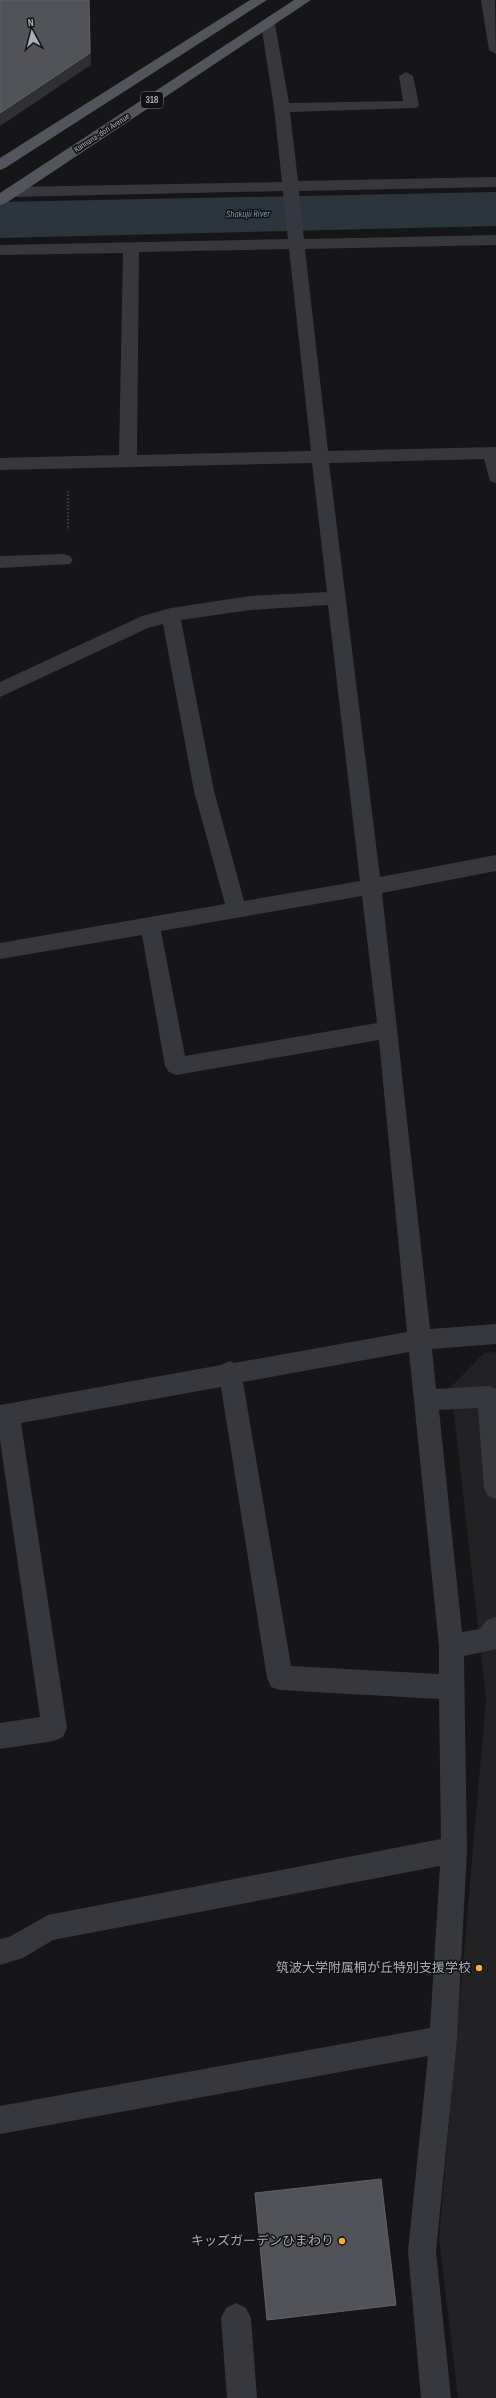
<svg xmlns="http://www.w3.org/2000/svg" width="496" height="2398" font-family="'Sofia Sans Condensed','Noto Sans JP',sans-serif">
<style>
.built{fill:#222225}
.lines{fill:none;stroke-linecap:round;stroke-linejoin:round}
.river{fill:#2c353c;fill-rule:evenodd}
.path{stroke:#3d3f44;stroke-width:2;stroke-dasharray:1.5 2;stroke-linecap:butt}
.minor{fill:#37383d;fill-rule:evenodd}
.major{fill:#53555c;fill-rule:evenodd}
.wall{fill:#47494d}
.shaded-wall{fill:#2f3033}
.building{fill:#525359;stroke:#5f6168}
.poi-dot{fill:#f2b134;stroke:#111113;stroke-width:1.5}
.labels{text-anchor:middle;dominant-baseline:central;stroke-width:3;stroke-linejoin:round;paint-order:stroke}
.far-street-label{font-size:9px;fill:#a8adb8;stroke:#111113}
.shield{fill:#111113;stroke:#7b7e86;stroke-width:1}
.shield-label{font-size:10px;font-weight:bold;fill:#a8adb8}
.far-water-label{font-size:10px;font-style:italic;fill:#7f9bb3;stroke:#111113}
.near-poi-label{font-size:13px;fill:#a8adb8;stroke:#111113;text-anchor:end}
</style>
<rect width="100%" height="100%" fill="#161618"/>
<polygon class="built" points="496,1352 496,2398 458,2398 439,2238 486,1699 451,1387 484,1353"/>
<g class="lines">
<polygon class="river" points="496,192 496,226 0,238 0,202"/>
<polyline class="path" points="68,491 68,530"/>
<g class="minor">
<polygon points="481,0 495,0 496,54 489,50"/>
<path d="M268,20L275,24L289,103L403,101L399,76L406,72L413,76L419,105L416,108L290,112L298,181L496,177V187L299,191L304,239L496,235V245L305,249L328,451L496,447V483L490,481L484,459L329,463L380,877L496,855V871L382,893L430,1329L496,1324V1344L432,1349L436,1389L489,1386L496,1389V1499L488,1496L484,1488L478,1408L439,1410L462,1632L480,1629L487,1620L496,1617V1649L464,1656L467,1850L457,2039L436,2251L451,2398H421L408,2251L428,2056L0,2134V2106L430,2028L440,1866L53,1940L23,1958L0,1965V1939L9,1937L48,1915L441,1839L439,1699L280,1690L271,1687L267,1678L221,1387L21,1423L67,1728L63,1737L54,1741L0,1749V1723L40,1717L0,1440V1405L221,1365L230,1361L234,1363L407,1332L379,1040L176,1075L169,1072L165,1066L142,935L0,959V943L225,904L194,791L163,624L148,628L0,697V682L142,616L171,608L250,596L327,592L312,463L0,470V458L119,455L123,253L0,255V245L288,239L283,191L11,197L5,195L3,192L5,189L11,187L282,182L274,108L261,24ZM289,249L311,451L137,455L139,252ZM328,605L360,881L244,901L214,791L181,620L250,610ZM362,896L377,1023L185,1056L161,931ZM409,1352L439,1646V1674L291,1666L243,1382Z"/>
<polygon points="64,554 70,556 73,560 70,564 0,568 0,556"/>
<polygon points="236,2303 246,2308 251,2318 257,2398 227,2398 221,2318 226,2308"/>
</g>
<g class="major">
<polygon points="250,0 267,0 5,168 0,170 0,158"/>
<polygon points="294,0 311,0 6,203 0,205 0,193"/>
</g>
</g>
<polygon class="wall" points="255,2193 396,2305 267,2320"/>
<polygon class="shaded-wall" points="89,0 90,10 91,65 0,126 0,113"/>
<g class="building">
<polygon points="0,0 89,0 90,53 0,113"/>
<polygon points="381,2179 396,2305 267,2320 255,2193"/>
</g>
<g class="poi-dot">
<circle cx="479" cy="1968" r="4"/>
<circle cx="342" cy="2241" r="4"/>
</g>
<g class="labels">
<g class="far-street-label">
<text transform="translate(102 133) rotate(-33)">Kannana-dori Avenue</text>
</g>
<rect class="shield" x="141" y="92" width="22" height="16" rx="3"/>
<g class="shield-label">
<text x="152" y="100">318</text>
</g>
<g class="far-water-label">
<text transform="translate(248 214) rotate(-1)">Shakujii River</text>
</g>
<g class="near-poi-label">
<text x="471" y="1968">筑波大学附属桐が丘特別支援学校</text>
<text x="334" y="2241">キッズガーデンひまわり</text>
</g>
</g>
<g transform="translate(32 32) rotate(353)" stroke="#111113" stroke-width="3" paint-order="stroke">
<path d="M0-3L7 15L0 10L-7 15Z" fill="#a8adb8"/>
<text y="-6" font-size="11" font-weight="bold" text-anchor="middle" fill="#a8adb8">N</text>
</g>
</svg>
